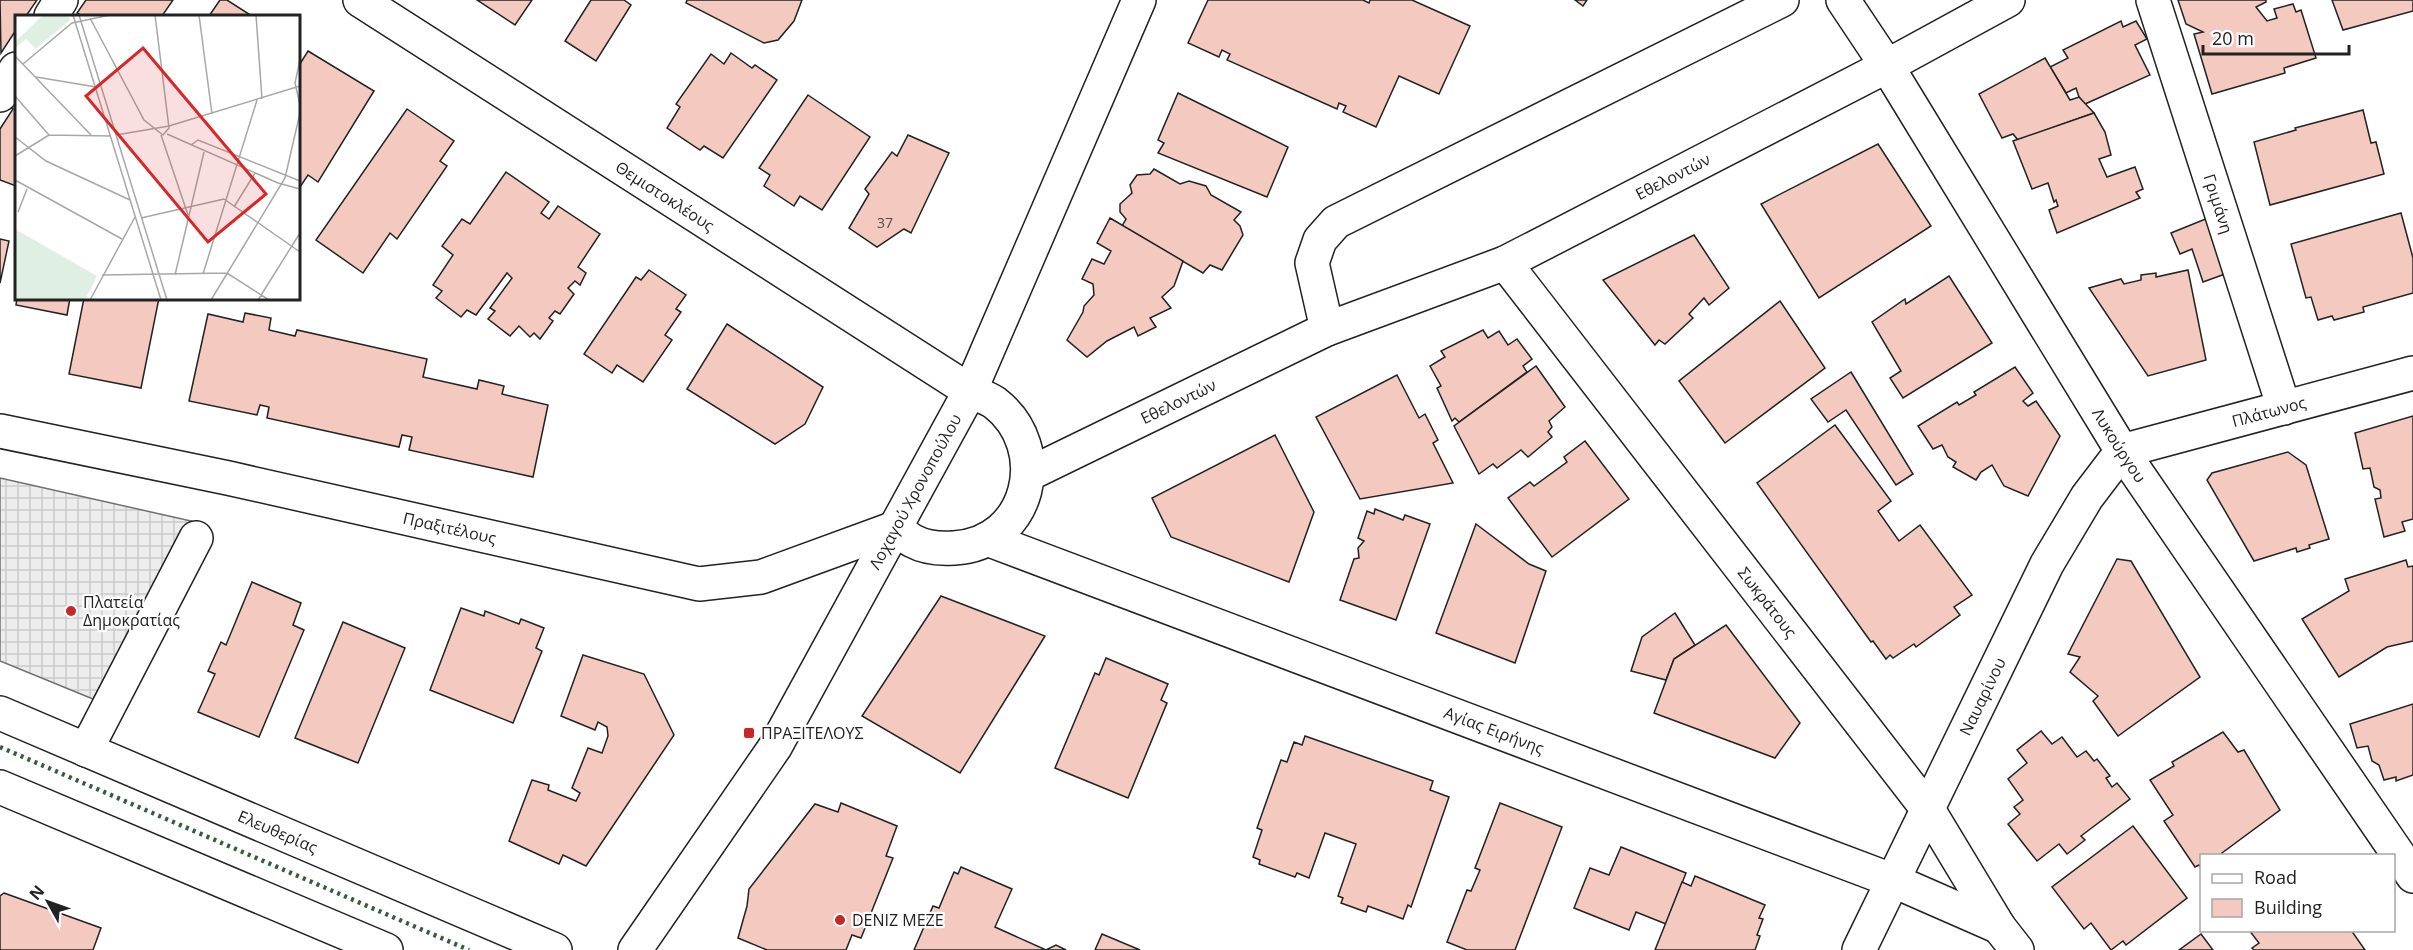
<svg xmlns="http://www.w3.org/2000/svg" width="2413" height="950" font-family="'Open Sans',sans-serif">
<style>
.plaza{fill:url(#plaza-grid);stroke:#6f6f6f;stroke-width:1.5}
.building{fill:#f3c9c0;stroke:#222;stroke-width:1.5}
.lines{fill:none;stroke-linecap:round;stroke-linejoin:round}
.minor-casing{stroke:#222;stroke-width:36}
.major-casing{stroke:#222;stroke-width:36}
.minor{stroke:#fff;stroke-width:33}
.major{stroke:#fff;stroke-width:33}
.hedge{stroke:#2f5e38;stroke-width:4.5;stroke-dasharray:3 4.5;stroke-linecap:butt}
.poi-dot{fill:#c62828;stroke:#fff;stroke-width:2}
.labels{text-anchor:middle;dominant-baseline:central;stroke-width:4.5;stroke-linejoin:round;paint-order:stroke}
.number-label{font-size:14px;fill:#564c4a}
.street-label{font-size:16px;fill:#222;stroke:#fff}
.poi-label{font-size:16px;fill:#222;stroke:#fff;text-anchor:start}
.inset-road{fill:none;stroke:#a7a7a7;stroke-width:1.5}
.view{fill:#d62828;fill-opacity:0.15;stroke:#d62828;stroke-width:3}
.inset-edge{fill:none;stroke:#222;stroke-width:3}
</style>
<defs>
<pattern id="plaza-grid" width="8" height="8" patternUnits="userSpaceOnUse" patternTransform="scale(1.5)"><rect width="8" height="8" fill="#ededed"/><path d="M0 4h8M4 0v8" fill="none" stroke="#cbcbcb"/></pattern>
</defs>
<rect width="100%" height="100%" fill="#fff"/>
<polygon class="plaza" points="0,478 191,521 93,699 0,661"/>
<g class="building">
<polygon points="0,0 37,0 26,16 16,16 16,30 1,53"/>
<polygon points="86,0 173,0 162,16 82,16 77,13"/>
<polygon points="220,0 227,0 252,16 209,16"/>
<polygon points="477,0 532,0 515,25"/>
<polygon points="591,0 624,0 631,5 596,61 565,41"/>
<polygon points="687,0 802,0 794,21 778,40 764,43 686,3"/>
<polygon points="1208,0 1363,0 1369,3 1370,0 1412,0 1470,26 1439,94 1399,76 1376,127 1343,112 1346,106 1339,103 1337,109 1227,60 1230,54 1222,50 1219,57 1188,43"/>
<polygon points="1575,0 1587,0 1583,6"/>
<polygon points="2178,0 2266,0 2266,2 2256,7 2267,21 2277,18 2274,9 2293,4 2296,12 2301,10 2316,58 2284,68 2285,73 2212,94 2194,34 2203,32 2186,24"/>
<polygon points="2332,0 2413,0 2413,11 2343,30"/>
<polygon points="2121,21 2123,27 2136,21 2147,39 2135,45 2150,75 2085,104 2079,97 2076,88 2066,93 2050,67 2068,58 2063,50"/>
<polygon points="308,51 374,91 318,182 308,175 298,190 298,67"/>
<polygon points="731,53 752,68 755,65 777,80 723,158 704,146 700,150 667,128 680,107 676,104 711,54 724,64"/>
<polygon points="2045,58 2070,100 2079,97 2094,113 2018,140 2013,134 2002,138 1979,94"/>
<polygon points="1178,93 1288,147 1267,197 1158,153 1164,143 1158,140"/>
<polygon points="16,95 16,186 0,180 0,129 13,109 9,106"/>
<polygon points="808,95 870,137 822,210 800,196 794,206 764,186 770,175 759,168"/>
<polygon points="407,109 454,141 440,161 447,166 397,239 390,233 363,273 316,240"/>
<polygon points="2363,110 2371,143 2376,142 2384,174 2270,205 2254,142 2296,130 2295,128"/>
<polygon points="2094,113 2105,132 2111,155 2099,159 2107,177 2135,167 2143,189 2136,192 2140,198 2057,233 2049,210 2058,206 2056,200 2054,202 2048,183 2032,189 2013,141"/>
<polygon points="908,135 949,153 911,233 904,229 877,247 849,228 869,194 865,189 892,152 897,156"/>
<polygon points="1878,144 1931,226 1819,298 1761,204"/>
<polygon points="1154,169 1180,184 1189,181 1206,186 1211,195 1241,212 1234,220 1240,226 1243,235 1222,270 1210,265 1203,273 1122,226 1126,219 1120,212 1120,204 1132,193 1130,185 1137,175 1150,174"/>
<polygon points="506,172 549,202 541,213 549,219 558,206 600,234 578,267 586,273 580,285 575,281 568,288 574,294 560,314 555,311 549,318 553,321 540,339 534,333 530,337 519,326 510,336 488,319 495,311 490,308 512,278 507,273 476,315 467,310 461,317 436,298 442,291 433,285 453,255 442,246 462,219 470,224"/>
<polygon points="2401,213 2413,258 2413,293 2363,307 2364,312 2334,320 2332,316 2318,320 2311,297 2306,298 2291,244"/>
<polygon points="1110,218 1183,261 1174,286 1162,297 1171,308 1150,318 1156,327 1138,336 1134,327 1107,341 1087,357 1067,340 1083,312 1084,306 1094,295 1093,284 1082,279 1092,259 1104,264 1111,251 1097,243"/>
<polygon points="2208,218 2225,274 2203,282 2192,249 2180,254 2171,233"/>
<polygon points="1694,235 1729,288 1709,305 1704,298 1689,314 1693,318 1665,344 1659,340 1655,345 1603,280"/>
<polygon points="0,239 9,241 0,283"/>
<polygon points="649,270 686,295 676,309 681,312 665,335 672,340 643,382 617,365 612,373 584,354 636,277 641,280"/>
<polygon points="2188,270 2206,360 2148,376 2089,288 2121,279 2124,284 2141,280 2141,275 2156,273 2156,277"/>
<polygon points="1949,276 1992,343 1903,398 1890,378 1901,371 1872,322 1905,299 1906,304"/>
<polygon points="17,298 70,298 67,315 16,305"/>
<polygon points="84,298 159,298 141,388 69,374"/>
<polygon points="1780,301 1825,368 1725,443 1679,381"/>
<polygon points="245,313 271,318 269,330 295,336 297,330 427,359 423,377 477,389 479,380 504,386 502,394 548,405 533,477 409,450 412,437 402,435 399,447 267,418 269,407 260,405 257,415 189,401 208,314 243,322"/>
<polygon points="727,324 823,387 805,424 775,444 687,389"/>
<polygon points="1483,330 1488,338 1499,331 1508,345 1517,339 1532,359 1523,366 1527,372 1459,422 1455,418 1452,421 1437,388 1441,386 1430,366 1445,357 1441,351"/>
<polygon points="1536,366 1565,407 1549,421 1552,427 1548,432 1552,437 1528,457 1521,450 1497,468 1493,464 1479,474 1454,426"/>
<polygon points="2015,367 2033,393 2023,401 2028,406 2036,401 2060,436 2028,496 2004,486 1992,465 1981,472 1976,480 1953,467 1956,462 1948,457 1942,445 1933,449 1918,426 1957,402 1959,405 1976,395 1974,392"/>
<polygon points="1851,372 1913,474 1896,485 1846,410 1828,422 1811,399"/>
<polygon points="1397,375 1419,418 1425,414 1438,440 1433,443 1453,483 1360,499 1316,417"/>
<polygon points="2413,416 2413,519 2402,522 2405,531 2384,537 2375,499 2381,498 2380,490 2374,487 2370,468 2363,469 2355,433"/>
<polygon points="1835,425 1891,501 1878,511 1899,541 1920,525 1972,595 1954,607 1960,615 1916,647 1914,644 1893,658 1890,655 1886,659 1873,641 1871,642 1757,483"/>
<polygon points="1275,435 1314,512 1289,582 1171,537 1152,498"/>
<polygon points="1585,441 1629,499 1552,557 1508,498 1530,482 1534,486 1567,462 1564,457"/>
<polygon points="2288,452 2306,465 2329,539 2309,545 2310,548 2297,552 2296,548 2254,561 2207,480 2212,473"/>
<polygon points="1375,509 1403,520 1405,515 1430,524 1396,620 1340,600 1354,559 1359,558 1358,548 1364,541 1358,538 1367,511 1374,514"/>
<polygon points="1476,524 1529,564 1546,571 1515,663 1436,633"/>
<polygon points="2117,559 2131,561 2200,677 2118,736 2093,701 2098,696 2070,672 2080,657 2068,654"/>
<polygon points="2406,560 2408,567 2413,566 2413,641 2387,647 2339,677 2302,619 2349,591 2345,579"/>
<polygon points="252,582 301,603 293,625 304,630 259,737 198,712 215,674 208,671 221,642 226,645"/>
<polygon points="941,596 1045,636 960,773 862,716"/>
<polygon points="461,608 484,616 485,611 519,624 521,619 544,628 536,648 542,651 513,723 430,690"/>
<polygon points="1675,613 1695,645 1674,659 1666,680 1631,671 1642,637"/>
<polygon points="343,622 405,648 358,763 295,738"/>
<polygon points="1726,625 1800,723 1775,758 1654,713 1674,659"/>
<polygon points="583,655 644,674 674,735 586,866 563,855 559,864 509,841 532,780 549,785 548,790 576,801 580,793 572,788 588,748 602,753 608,736 607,727 598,722 595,730 561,716"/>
<polygon points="1106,658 1168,684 1161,700 1167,703 1128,798 1055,768 1095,673 1099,675"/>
<polygon points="2413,704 2413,775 2396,781 2396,777 2384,780 2379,765 2372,761 2368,746 2357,748 2350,724"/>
<polygon points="2041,731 2052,744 2062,737 2077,757 2086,751 2094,761 2097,759 2110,776 2106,778 2112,787 2117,783 2130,799 2081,836 2085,840 2067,854 2059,844 2037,861 2008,824 2020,814 2014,807 2023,800 2008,779 2027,763 2017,750"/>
<polygon points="2223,732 2238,752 2244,750 2280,810 2222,853 2223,856 2202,856 2202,869 2199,865 2195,867 2164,821 2173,815 2150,780 2174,766 2172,762"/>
<polygon points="1305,736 1433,781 1430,790 1449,797 1411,907 1408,905 1403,919 1368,906 1366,912 1341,903 1343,898 1338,896 1356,844 1325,833 1309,878 1297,873 1295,877 1259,864 1260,860 1253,857 1262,830 1257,828 1281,760 1287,762 1294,742 1302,745"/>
<polygon points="841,803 897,826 886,856 893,858 861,938 852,935 846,950 767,950 738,938 747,906 749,889 815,804 838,812"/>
<polygon points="1500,803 1562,827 1515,950 1467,950 1447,942 1467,890 1471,891 1480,870 1475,868"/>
<polygon points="2133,826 2187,898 2126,945 2123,941 2111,950 2091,923 2084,929 2052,887"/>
<polygon points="1621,847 1686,873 1666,924 1636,912 1629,930 1574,908 1590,868 1609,875"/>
<polygon points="961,867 1012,889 995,927 1046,950 1056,945 1066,950 914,950 933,906 939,908 954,872 958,874"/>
<polygon points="1695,876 1765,905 1759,918 1763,919 1757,935 1760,936 1755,950 1655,950 1682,882 1691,886"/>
<polygon points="4,893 101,928 93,950 0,950 0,896"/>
<polygon points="2249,930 2351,930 2365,950 2254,950 2252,948 2259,943"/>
<polygon points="1102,934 1140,950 1095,950"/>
<polygon points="2201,934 2213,950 2179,950"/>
</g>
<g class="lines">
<defs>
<g id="minor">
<path id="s1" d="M1843,0L1887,66L2122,451L2413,876"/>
<path id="s2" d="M2153,0L2284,408"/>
<polyline points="51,16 61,0"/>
<polyline points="0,95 16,69"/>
<path id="s3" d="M1505,263L1929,811L1999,927L2017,950"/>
<polyline points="1327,329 1312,263 1320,240 1336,222 1782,0"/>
<path id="s4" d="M0,431L228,478L699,584L761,577L895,528C901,532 907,538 913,541C926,548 940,549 954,548C1030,544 1053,448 995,403C988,398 978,395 970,391L360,0"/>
<path id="s5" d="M2122,451L2413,373"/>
<path id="s6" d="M1029,474L1327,329L1505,263L1887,66L2008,0"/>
<path id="s7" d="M987,539L1894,881L1999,927"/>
<polyline points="86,750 196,538"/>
<path id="s8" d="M635,950L775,747L970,391L1139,0"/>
<path id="s9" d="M1859,950L2047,564L2087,497L2122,451"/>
</g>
<g id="major">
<path id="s10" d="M0,713L555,950"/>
<polyline points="0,787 386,950"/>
</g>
</defs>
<use href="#minor" class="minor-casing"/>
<use href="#major" class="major-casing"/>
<use href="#minor" class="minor"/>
<use href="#major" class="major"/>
<polyline class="hedge" points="0,747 469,950"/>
</g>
<g class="poi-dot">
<circle cx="71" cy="611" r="6"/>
<rect x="743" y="727" width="12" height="12" rx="3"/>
<circle cx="840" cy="920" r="6"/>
</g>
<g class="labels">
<g class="number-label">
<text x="885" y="222">37</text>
</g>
<g class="street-label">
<text stroke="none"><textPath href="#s6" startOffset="710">Εθελοντών</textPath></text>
<text transform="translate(665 196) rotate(33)">Θεμιστοκλέους</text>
<text stroke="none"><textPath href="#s2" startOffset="214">Γριμάνη</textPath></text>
<text stroke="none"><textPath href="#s6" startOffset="166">Εθελοντών</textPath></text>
<text stroke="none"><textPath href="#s5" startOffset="152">Πλάτωνος</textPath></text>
<text stroke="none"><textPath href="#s1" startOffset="524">Λυκούργου</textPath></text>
<text stroke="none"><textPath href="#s8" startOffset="538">Λοχαγού Χρονοπούλου</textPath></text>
<text stroke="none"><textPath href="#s4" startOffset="460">Πραξιτέλους</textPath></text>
<text stroke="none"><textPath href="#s3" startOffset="429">Σωκράτους</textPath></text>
<text stroke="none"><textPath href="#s9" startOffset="282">Ναυαρίνου</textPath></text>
<text stroke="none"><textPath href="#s7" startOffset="542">Αγίας Ειρήνης</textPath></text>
<text stroke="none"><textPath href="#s10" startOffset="302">Ελευθερίας</textPath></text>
</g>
<g class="poi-label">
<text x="83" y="602">Πλατεία<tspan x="83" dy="18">Δημοκρατίας</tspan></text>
<text x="761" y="733">ΠΡΑΞΙΤΕΛΟΥΣ</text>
<text x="852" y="920">DENIZ MEZE</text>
</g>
</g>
<g transform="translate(15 15)">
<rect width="285" height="285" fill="#fff"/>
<path d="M0,214L82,261L70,285H0Z" fill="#e0efe3"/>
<path d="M28,0H53L55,5L21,34L11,24L0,33V27Z" fill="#e0efe3"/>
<path class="inset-road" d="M58,0L146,285M64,0L152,285M184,0L197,99M241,0L247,84M75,3L129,105L148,120L154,113L140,0M0,41L76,120M285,45L280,68L285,90M8,49L57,8L95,0M21,62L81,72M0,81L34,120M152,119L263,168L285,174M101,120L154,111L285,71M146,120L173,200M0,122L31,146L115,185M176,130L183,125L285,166M0,141L34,120L96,121M0,165L107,224M209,184L285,237M219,192L240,158M3,197L12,174M126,203L209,184M188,259L242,85M87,260L212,258L254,285M160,260L189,137M75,285L120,202M196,285L270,163L285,98M243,285L285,218"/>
<path class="view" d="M128,33L251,179L193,227L71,81Z"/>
<rect width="285" height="285" class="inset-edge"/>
</g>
<rect x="2200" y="854" width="195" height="78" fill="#ffffff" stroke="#a7a7a7" stroke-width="1.5"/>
<rect x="2212" y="874" width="30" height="9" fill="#ffffff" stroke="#a7a7a7" stroke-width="1.5"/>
<text x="2254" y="884" font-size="18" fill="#222222">Road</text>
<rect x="2212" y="899" width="30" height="18" fill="#f3c9c0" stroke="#a7a7a7" stroke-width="1.5"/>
<text x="2254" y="914" font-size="18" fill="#222222">Building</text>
<g transform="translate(48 902) rotate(310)" stroke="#ffffff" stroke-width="4.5" paint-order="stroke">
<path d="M0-4.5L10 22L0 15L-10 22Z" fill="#222222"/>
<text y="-9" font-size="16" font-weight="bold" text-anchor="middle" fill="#222222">N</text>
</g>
<path d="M2203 45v9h146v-9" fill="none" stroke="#222222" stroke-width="3"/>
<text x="2212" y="45" font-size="18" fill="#222222" stroke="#ffffff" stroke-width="4.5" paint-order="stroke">20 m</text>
</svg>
